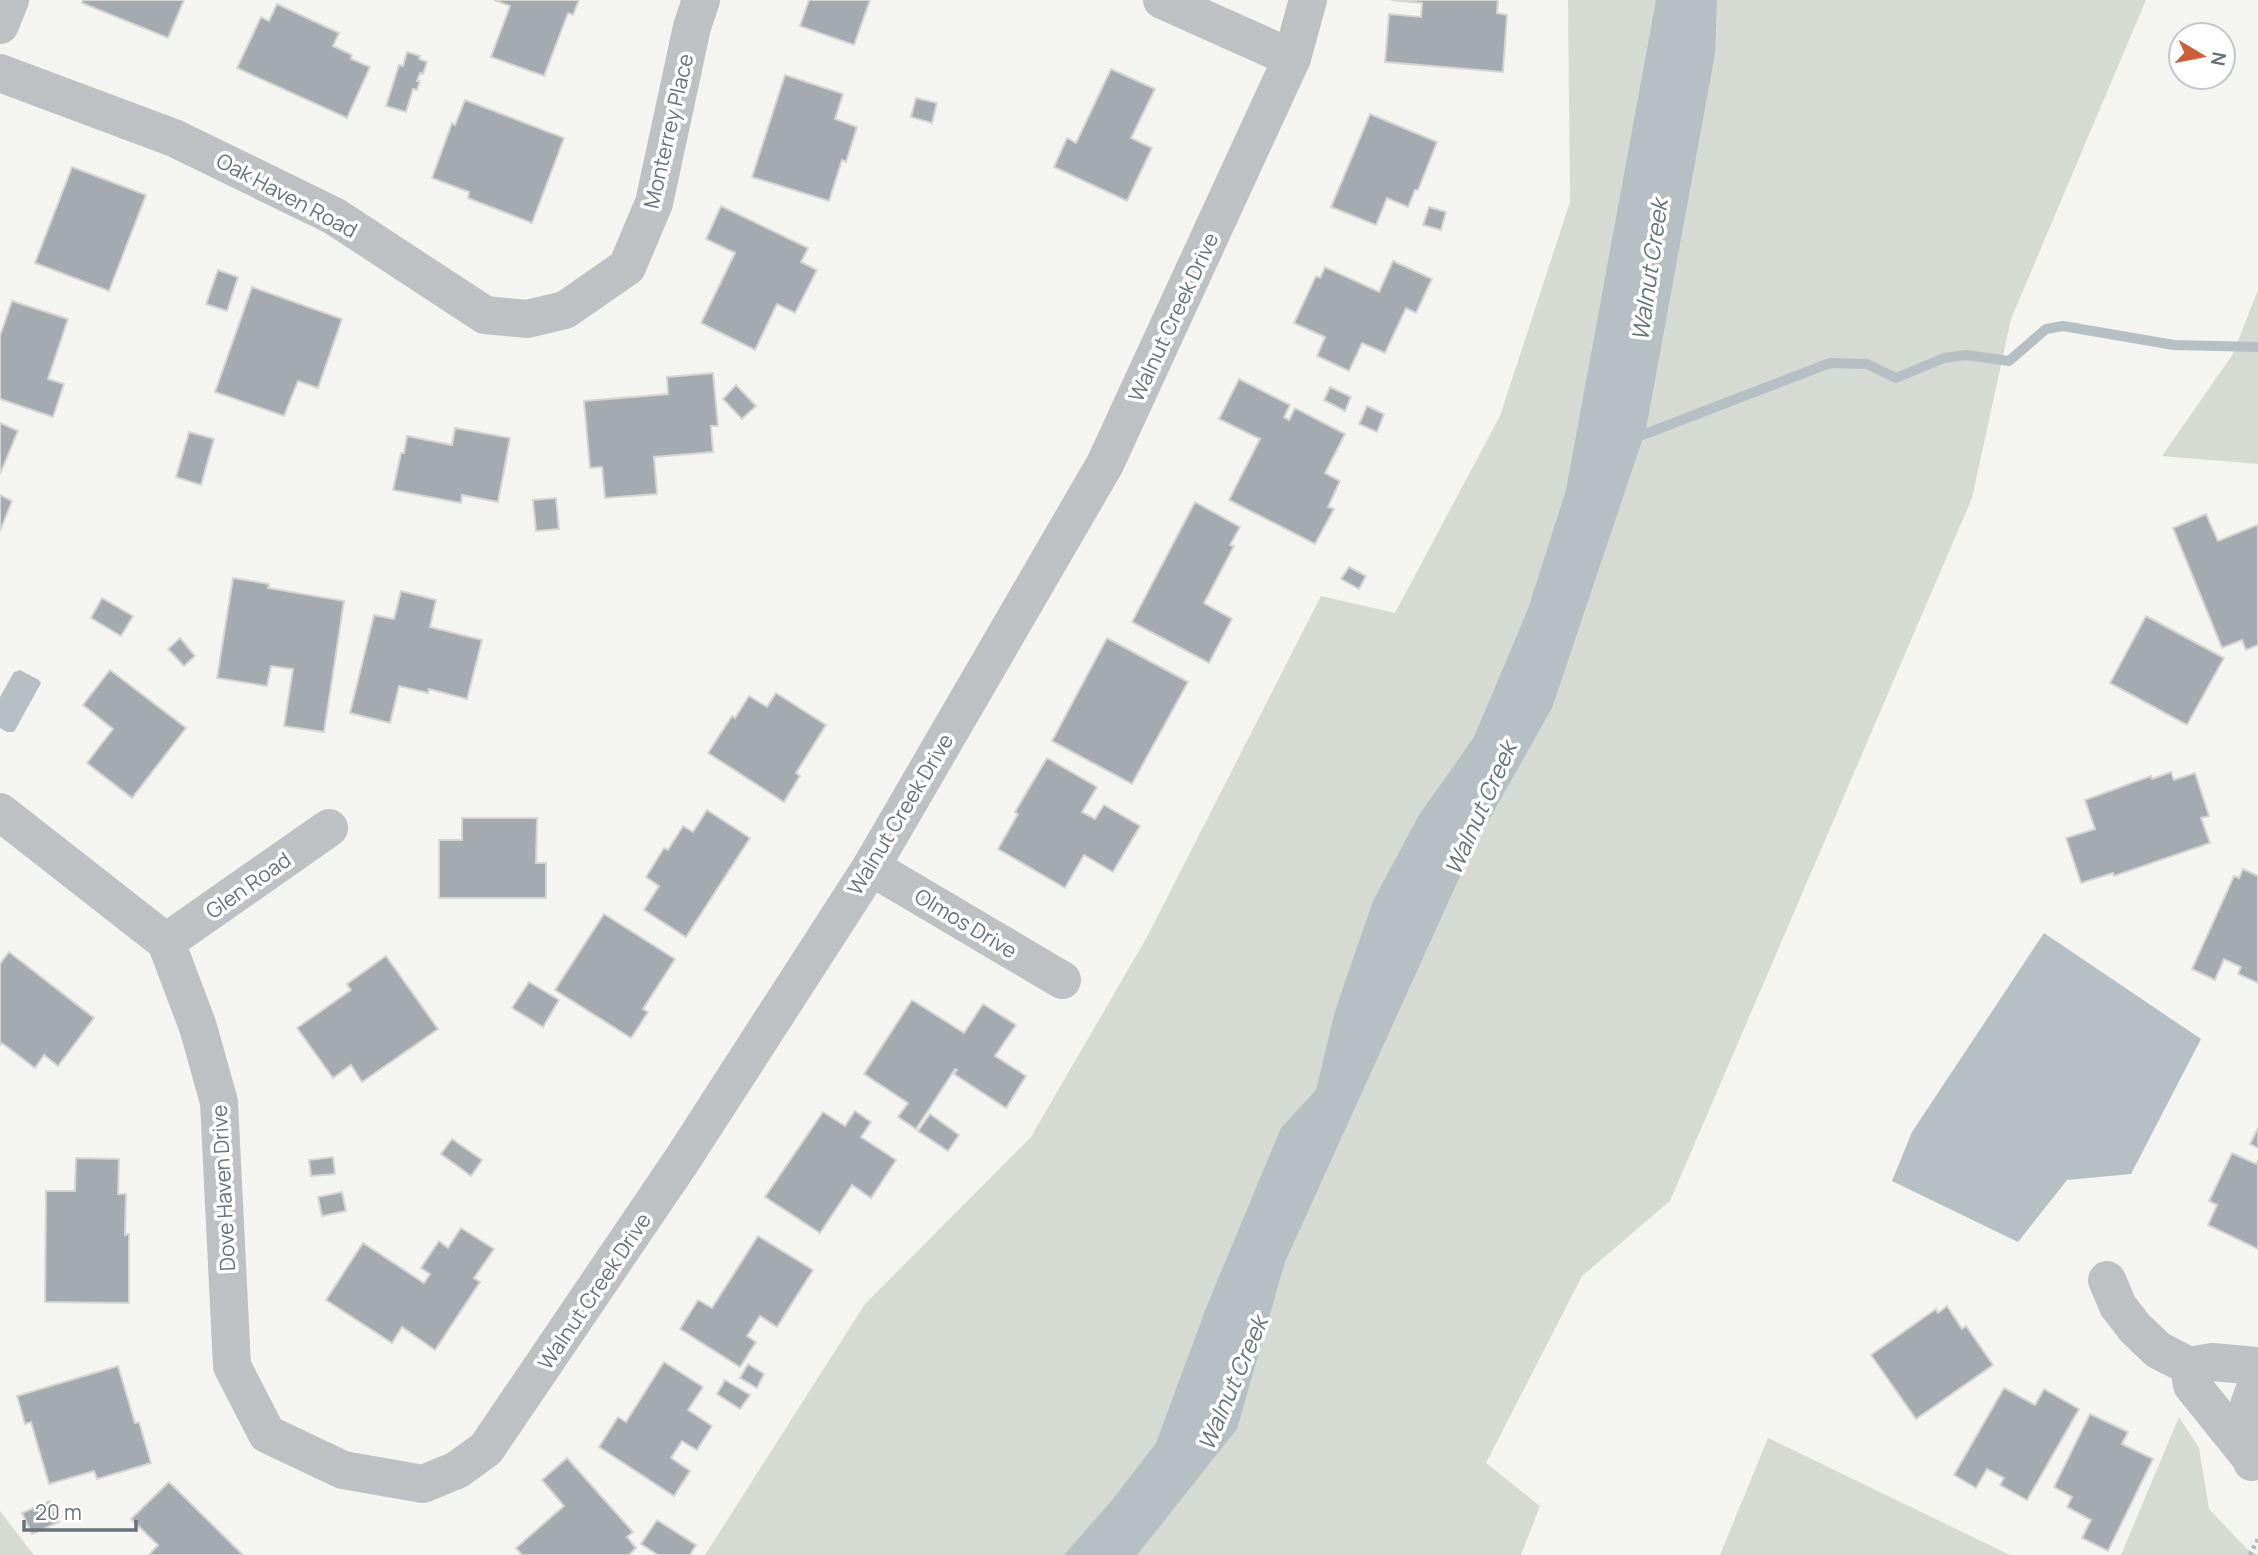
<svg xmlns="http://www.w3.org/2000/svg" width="2258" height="1555" font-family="Manrope,sans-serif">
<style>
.green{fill:#d5dad2}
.water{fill:#b6c0c4}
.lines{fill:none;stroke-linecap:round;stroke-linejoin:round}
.stream{stroke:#b6c0c4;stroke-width:10}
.building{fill:#a4abb0;stroke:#d5d5d3;stroke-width:2}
.path{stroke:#b7babc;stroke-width:4.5;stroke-dasharray:3.5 3.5;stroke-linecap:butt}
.minor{stroke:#bdc1c4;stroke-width:38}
.labels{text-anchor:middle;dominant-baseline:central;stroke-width:7;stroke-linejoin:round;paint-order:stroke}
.street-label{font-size:21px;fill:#66737e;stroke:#fff}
.water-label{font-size:23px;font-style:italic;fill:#63747b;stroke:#fff}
</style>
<rect width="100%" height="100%" fill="#f4f4f0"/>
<g class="green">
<polygon points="1568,0 2146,0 2011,319 1972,498 1670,1201 1582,1276 1486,1463 1540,1506 1521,1555 705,1555 865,1304 1031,1137 1147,937 1321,596 1395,613 1500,416 1570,202"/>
<polygon points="2258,290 2258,464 2162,456 2233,354"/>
<polygon points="2179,1417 2199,1448 2209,1509 2247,1549 2258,1555 2121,1555"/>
<polygon points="1768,1438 2010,1555 1720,1555"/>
<polygon points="0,1511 33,1554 34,1555 0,1555"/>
</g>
<g class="water">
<polygon points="1656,0 1717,0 1715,54 1646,429 1552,708 1472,850 1285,1262 1237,1429 1137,1555 1064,1555 1113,1499 1156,1443 1208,1303 1281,1128 1316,1090 1335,1011 1373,901 1419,815 1474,737 1528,609 1566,490"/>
<polygon points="20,670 39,680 41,683 14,732 7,732 0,728 0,697 14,672"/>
<polygon points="2044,933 2201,1039 2131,1174 2067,1180 2018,1242 1892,1181 1912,1132"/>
</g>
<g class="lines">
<polyline class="stream" points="1632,439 1830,363 1867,364 1896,378 1944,358 1966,355 2009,361 2046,329 2063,326 2174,345 2258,347"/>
</g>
<g class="building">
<polygon points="83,0 184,0 168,38 82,3"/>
<polygon points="494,0 579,0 573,15 568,13 544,76 491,57 510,6"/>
<polygon points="809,0 870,0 854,45 800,26"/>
<polygon points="1391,0 1498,0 1497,13 1507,15 1503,72 1385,62 1389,14 1421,17 1422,3"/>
<polygon points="277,4 339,33 333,46 352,55 351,59 370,67 347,118 237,68 261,17 269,21"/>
<polygon points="407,52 420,56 419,59 427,62 423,74 420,73 417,81 420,81 417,90 413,89 406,112 386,106 399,65 403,66"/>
<polygon points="1111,69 1155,89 1131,138 1152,148 1127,201 1054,167 1067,138 1076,143"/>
<polygon points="785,75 843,94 835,119 857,127 846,162 842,160 829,201 752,177"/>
<polygon points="916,98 937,103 932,123 911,117"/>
<polygon points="465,100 564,138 532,223 468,198 469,192 432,178 452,123 455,125"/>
<polygon points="1370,114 1437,142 1418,190 1415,190 1408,207 1387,198 1376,225 1331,207"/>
<polygon points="72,167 146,195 109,291 35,263"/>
<polygon points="721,206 808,248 801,262 817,270 795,313 777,304 755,350 701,323 735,253 706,239"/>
<polygon points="1429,207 1446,212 1441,230 1423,225"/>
<polygon points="1393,261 1432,279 1416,313 1406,308 1385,353 1362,343 1349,371 1317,356 1325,337 1294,323 1316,276 1320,278 1325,267 1379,292"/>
<polygon points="218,270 238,277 227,311 206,304"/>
<polygon points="252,287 342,319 318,388 298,381 284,416 215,392"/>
<polygon points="12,301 68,319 48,379 64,384 53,417 0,399 0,336"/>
<polygon points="713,373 718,426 711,426 713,452 654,457 657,494 605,498 602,467 590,468 584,401 668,394 667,377"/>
<polygon points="1239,379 1290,405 1284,417 1289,420 1295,408 1345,434 1325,473 1340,481 1328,507 1334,509 1315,544 1229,500 1260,439 1219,419"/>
<polygon points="736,385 756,406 742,419 723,399"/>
<polygon points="1330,387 1351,397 1345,411 1324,400"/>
<polygon points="1367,406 1384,414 1377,432 1359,424"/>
<polygon points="0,423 18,431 0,474"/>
<polygon points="455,428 510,438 498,502 462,495 461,503 393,490 401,453 404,453 407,436 452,445"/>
<polygon points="189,432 214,439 201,485 176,477"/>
<polygon points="0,495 12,501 0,531"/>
<polygon points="556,498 559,529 536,531 533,500"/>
<polygon points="1195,502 1240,527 1230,545 1234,546 1204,603 1232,619 1209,663 1132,622"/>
<polygon points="2206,514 2218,541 2257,525 2258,528 2258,645 2246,650 2242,640 2222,648 2173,528"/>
<polygon points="1349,567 1366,576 1359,589 1341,579"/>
<polygon points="233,578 269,584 268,588 344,601 324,732 284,726 293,669 271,666 267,686 217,678"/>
<polygon points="401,591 436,600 430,627 482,640 467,699 429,689 428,693 399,686 390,723 350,713 374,615 394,619"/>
<polygon points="102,598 133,616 121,636 91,618"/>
<polygon points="2146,616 2224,658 2187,725 2110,683"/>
<polygon points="180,638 195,656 184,666 168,649"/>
<polygon points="1107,638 1188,682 1132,784 1052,741"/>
<polygon points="110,670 186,728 132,798 87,763 113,729 83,705"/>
<polygon points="776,693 826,725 796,773 800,776 784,802 708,753 732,716 735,718 749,696 767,707"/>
<polygon points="1047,758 1097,787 1082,812 1095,819 1104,805 1140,826 1113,872 1084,855 1065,888 998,849 1018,814 1015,812"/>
<polygon points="2171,772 2174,780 2195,773 2209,816 2201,818 2210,843 2114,876 2113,873 2081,883 2066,838 2095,829 2085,800 2151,776 2152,779"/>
<polygon points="707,810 750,838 686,937 644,910 659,886 646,877 664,848 668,850 683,826 693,832"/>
<polygon points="462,818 537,818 536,863 546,863 546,898 439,898 439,840 462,840"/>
<polygon points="2243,869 2258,876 2258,983 2238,974 2241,967 2224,959 2215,980 2192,969 2234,876 2239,878"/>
<polygon points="604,914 675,959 643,1009 648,1012 631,1038 555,990"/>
<polygon points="9,952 94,1018 58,1066 44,1055 35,1068 2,1043 0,1045 0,964"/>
<polygon points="386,956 438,1029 362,1082 351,1065 333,1078 297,1028 351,990 347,984"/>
<polygon points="529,982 559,1000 543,1027 512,1008"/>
<polygon points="912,1000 964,1033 983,1004 1016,1025 995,1056 1026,1076 1006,1108 954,1074 957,1070 955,1069 916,1129 898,1117 908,1103 864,1074"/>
<polygon points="855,1111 871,1122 861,1137 896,1160 871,1198 852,1185 820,1233 765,1197 823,1112 845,1126"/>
<polygon points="930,1114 959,1135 948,1151 918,1131"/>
<polygon points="2258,1128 2258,1148 2250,1144"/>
<polygon points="452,1139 482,1160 471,1176 441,1154"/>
<polygon points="2232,1153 2256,1164 2258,1161 2258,1249 2208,1225 2217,1205 2209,1201"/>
<polygon points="333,1157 335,1174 311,1176 309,1160"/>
<polygon points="76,1158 119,1159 118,1194 126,1194 125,1235 129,1234 129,1303 45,1302 46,1191 75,1191"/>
<polygon points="342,1192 346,1211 322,1216 318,1197"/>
<polygon points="461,1228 494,1249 474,1278 480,1282 435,1350 402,1327 392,1343 326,1300 363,1243 424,1283 430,1274 421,1268 439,1241 448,1248"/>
<polygon points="758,1236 813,1270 777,1327 760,1316 747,1336 756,1342 740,1367 680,1329 698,1300 712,1308"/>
<polygon points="1947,1306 1962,1329 1966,1326 1993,1365 1916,1419 1871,1355 1936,1309 1938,1313"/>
<polygon points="664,1362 703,1387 688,1410 712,1426 697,1450 682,1441 671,1458 690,1471 674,1496 599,1447 618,1417 626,1422"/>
<polygon points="748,1364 764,1374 757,1388 740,1378"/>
<polygon points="118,1366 135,1423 139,1422 151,1463 97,1479 94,1471 49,1484 31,1422 25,1424 17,1396"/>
<polygon points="725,1380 750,1395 740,1409 717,1394"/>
<polygon points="2004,1388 2035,1405 2044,1389 2079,1409 2027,1500 2000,1485 2004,1478 1987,1469 1976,1488 1954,1475"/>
<polygon points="2090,1414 2128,1432 2122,1444 2153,1459 2108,1551 2082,1538 2091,1520 2067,1507 2072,1497 2054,1487"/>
<polygon points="567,1458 633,1532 627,1537 636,1548 629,1555 522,1555 516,1548 564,1506 542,1480"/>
<polygon points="169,1482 243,1555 149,1555 158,1545 131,1519"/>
<polygon points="50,1501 59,1522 32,1534 22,1513"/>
<polygon points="657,1520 696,1545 690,1555 658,1555 641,1544"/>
</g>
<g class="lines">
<polyline class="path" points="2250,1555 2258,1539"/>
<g class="minor">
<polyline points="1162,0 1292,58"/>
<polyline points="0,25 10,0"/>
<polyline points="0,73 174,138 334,216 485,315 527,319 565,310 627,267 654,203 692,27 701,0"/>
<polyline points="0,812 166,942 198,1027 219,1102 232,1366 267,1434 343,1470 423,1484 457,1470 486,1449 682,1160 871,867 1105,464 1292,58 1308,0"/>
<polyline points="871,867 1062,980"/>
<polyline points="166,942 329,828"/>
<polyline points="2107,1280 2118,1306 2135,1328 2158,1350 2189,1366 2212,1362 2258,1366"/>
<polyline points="2189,1366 2192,1385 2250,1457"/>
<path d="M2252,1462C2243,1431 2243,1412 2258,1383"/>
</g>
</g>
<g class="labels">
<g class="street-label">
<text transform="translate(668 131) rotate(-77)">Monterrey Place</text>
<text transform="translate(287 195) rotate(28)">Oak Haven Road</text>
<text transform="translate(1173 317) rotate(-65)">Walnut Creek Drive</text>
<text transform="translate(900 814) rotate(-59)">Walnut Creek Drive</text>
<text transform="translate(248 885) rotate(-35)">Glen Road</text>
<text transform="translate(966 923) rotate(31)">Olmos Drive</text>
<text transform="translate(223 1188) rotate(-93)">Dove Haven Drive</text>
<text transform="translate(594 1291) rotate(-56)">Walnut Creek Drive</text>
</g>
<g class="water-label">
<text transform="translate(1649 270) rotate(-82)">Walnut Creek</text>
<text transform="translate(1480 808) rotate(-66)">Walnut Creek</text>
<text transform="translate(1232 1383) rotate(-67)">Walnut Creek</text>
</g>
</g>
<g transform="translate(2202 56) rotate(100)"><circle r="33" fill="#ffffff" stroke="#c2c7cb" stroke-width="2"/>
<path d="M0-5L12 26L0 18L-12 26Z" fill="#cd5e38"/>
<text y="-10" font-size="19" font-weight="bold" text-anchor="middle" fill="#66737e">N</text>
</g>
<path d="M24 1520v10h112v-10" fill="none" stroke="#66737e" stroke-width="3.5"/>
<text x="35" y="1520" font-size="21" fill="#66737e" stroke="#ffffff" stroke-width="5" paint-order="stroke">20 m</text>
</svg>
